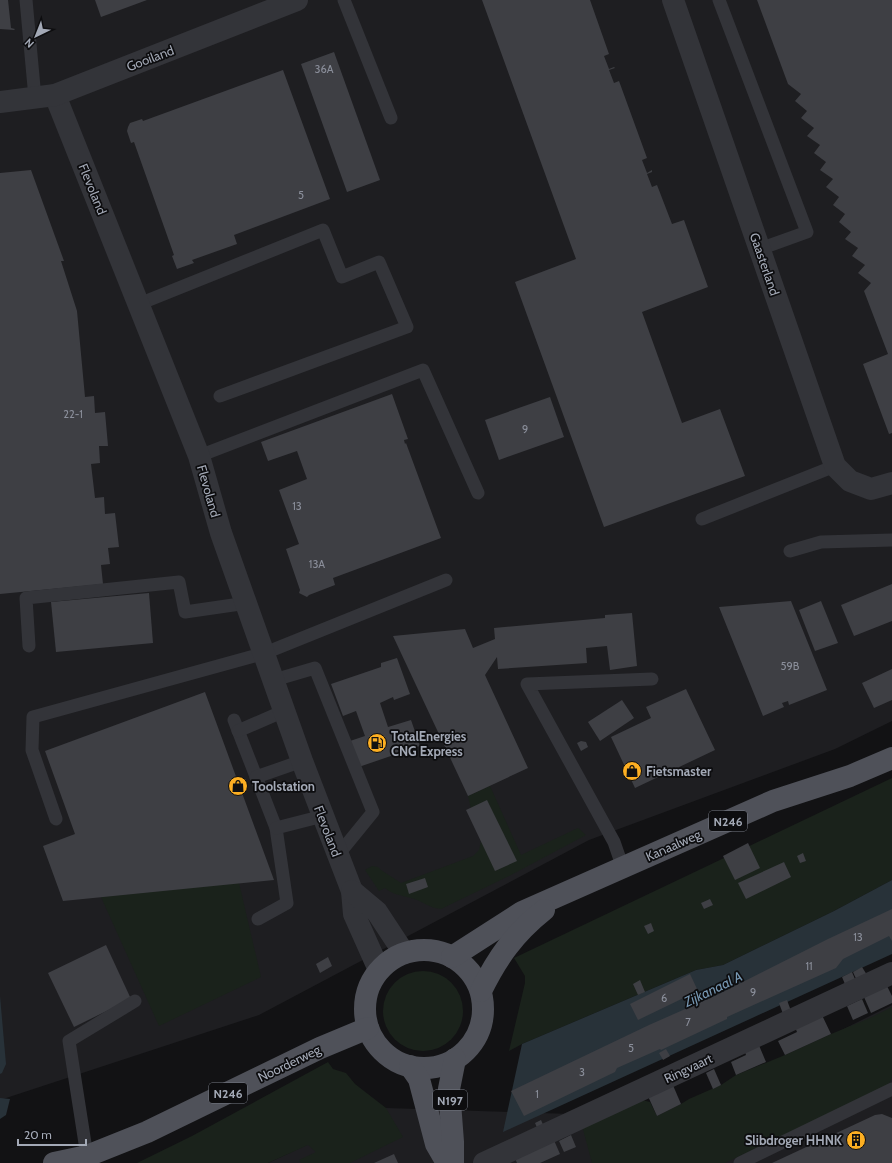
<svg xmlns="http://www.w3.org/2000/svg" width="892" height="1163" font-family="Cabin,sans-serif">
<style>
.built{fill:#1e1e21}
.green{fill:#1a221b}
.water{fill:#283239}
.building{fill:#3e3f44}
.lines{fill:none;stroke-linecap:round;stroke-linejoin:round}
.lane{stroke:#333439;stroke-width:13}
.street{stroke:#333439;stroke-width:22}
.primary{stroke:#4f5159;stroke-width:22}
.labels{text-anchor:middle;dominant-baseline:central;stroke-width:3.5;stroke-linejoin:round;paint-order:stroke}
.number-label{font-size:11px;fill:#8a8e9a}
.shield{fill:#0d0d0f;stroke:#767a84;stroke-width:1}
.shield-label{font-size:12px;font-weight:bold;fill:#a3a9b6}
.street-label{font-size:13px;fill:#a3a9b6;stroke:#0d0d0f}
.poi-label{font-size:13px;font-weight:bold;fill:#a3a9b6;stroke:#0d0d0f;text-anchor:start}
.water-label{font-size:14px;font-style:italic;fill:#7798b3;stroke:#0d0d0f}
</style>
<rect width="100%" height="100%" fill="#121214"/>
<g class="built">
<polygon points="0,0 892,0 892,721 835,749 589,840 259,1015 0,1100"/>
<polygon points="892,1005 892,1163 268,1163 386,1108 667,1117"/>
</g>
<g class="green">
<polygon points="892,778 892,880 834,911 723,965 696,970 522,1044 509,1051 525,983 525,976 514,958"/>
<path d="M490,786L521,855L578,828L586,835L511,875L441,909C428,908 423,901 411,898C401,895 393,895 385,888L379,891L365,870L372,866L378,867L381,870L401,883L473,856L479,850L481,841L471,809L468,796Z"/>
<polygon points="239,883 261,977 159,1026 101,897"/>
<circle cx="423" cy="1011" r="40"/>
<polygon points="892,1007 892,1077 888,1086 725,1163 592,1163 581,1122 642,1100 650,1102 657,1116 681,1104 689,1099 721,1085 736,1075 785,1055 831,1034 870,1018"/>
<polygon points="328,1062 333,1069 346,1073 355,1084 386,1108 403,1137 350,1163 301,1163 299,1160 316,1152 308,1145 268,1163 137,1163 192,1136"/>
</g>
<g class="water">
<polygon points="892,880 892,954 503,1132 522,1044 696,970 723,965 834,911"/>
<polygon points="0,996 6,1064 2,1073 0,1074"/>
<polygon points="0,1098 10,1099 6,1115 0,1119"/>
</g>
<g class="building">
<polygon points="0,0 8,0 11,28 15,29 14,30 0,29"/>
<polygon points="95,0 147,0 101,17"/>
<polygon points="482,0 590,0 609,54 604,56 609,69 614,67 615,68 609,70 614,83 619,81 647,158 642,160 647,173 652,170 652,172 647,174 652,187 657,185 672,224 684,220 708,287 642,312 682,423 720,409 745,476 604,527 515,282 576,259"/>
<polygon points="757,0 892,0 892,433 889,434 863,364 888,354 864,291 871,283 858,273 865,265 852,256 858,248 845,239 851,232 839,222 845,214 833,205 839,197 826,187 833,179 820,170 826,162 814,153 820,145 807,136 814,128 801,118 807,111 795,101 801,94 788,84"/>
<polygon points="334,52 380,180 347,192 301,64"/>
<polygon points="283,70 330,199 234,235 237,244 192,260 194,263 177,269 172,256 174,255 134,142 131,143 127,131 128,127 130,123 142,119 143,121"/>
<polygon points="31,170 64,261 61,261 77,311 85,397 94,396 95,413 105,412 108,446 99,446 100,463 91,464 95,498 104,497 105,514 115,513 119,547 108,548 110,564 101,565 103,584 0,594 0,173"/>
<polygon points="392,394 408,439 404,440 405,444 406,443 441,538 333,578 335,585 309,595 307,597 299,593 300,590 286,549 299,544 279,490 307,479 297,451 268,461 261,442"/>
<polygon points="550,397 564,437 499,460 485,420"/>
<polygon points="892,584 892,621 854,636 841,605"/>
<polygon points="149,593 153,643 56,652 51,602"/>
<polygon points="791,601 827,690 789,705 788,701 782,703 784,707 763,716 719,607"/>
<polygon points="821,601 838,643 815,651 799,610"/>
<polygon points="632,613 637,666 610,670 607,646 586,648 587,663 498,669 497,657 485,675 528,768 468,796 393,636 465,629 473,648 495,639 494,628 605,618 605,615"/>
<polygon points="397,658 410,694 394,700 393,697 380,703 388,727 411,720 420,746 350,770 341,744 365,736 356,711 343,716 331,684 381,667 381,663"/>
<polygon points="892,669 892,700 874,708 862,683"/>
<polygon points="686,689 715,750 635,788 611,737 651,718 646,707"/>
<polygon points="205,692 274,880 63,901 43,846 75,834 45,751"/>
<polygon points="622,700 634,718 600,741 588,722"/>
<polygon points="581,741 586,742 588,747 581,751 577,743"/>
<polygon points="487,800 517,861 495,871 466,810"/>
<polygon points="748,843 760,868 735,880 723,856"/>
<polygon points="803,853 806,861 800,863 797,856"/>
<polygon points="784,862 791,877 746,899 738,883"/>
<polygon points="425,878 428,887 409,894 406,884"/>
<polygon points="710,899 713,905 704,909 701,903"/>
<polygon points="892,909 892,941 889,936 843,959 836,968 727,1017 727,1019 661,1050 660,1049 617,1068 615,1072 524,1116 511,1091 649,1025 717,995 828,939"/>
<polygon points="651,923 654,931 648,934 644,926"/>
<polygon points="106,945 131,999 74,1027 48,973"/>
<polygon points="328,957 332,966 320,973 316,964"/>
<polygon points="862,967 867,975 857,981 853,972"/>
<polygon points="852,972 857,984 847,989 842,977"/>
<polygon points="690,974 698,991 638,1020 630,1004"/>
<polygon points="640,980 645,992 638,995 633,984"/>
<polygon points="887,986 892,996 892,1003 871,1013 864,997"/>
<polygon points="862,999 868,1013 853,1020 847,1006"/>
<polygon points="787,1000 791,1011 783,1014 779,1003"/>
<polygon points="821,1013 831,1034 785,1055 778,1041 797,1032 795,1027"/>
<polygon points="758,1043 766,1062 736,1075 731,1062 746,1055 744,1049"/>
<polygon points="666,1049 670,1056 663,1060 659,1053"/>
<polygon points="714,1069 721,1085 713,1089 706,1073"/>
<polygon points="672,1083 681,1104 657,1116 647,1094"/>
<polygon points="882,1114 892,1118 892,1163 772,1163 875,1115"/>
<polygon points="541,1120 544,1127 538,1130 535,1123"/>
<polygon points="571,1135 576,1147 564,1152 559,1141"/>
<polygon points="553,1138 560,1154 540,1163 517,1163 514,1156"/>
<polygon points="394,1154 398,1163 374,1163"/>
</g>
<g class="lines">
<g class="lane">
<polyline points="26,0 35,98"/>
<polyline points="344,0 391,118"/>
<polyline points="719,0 807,232 760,249"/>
<polyline points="139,304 323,230 342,277 379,262 407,327 220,396"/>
<polyline points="199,456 423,370 478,493"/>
<polyline points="702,519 835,466"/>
<polyline points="790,551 821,542 892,540"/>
<polyline points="29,646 26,598 179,582 185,612 247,603"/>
<polyline points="274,680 315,668 373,812 338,855"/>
<polyline points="234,720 276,828 287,903 258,919"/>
<polyline points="238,731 284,711"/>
<polyline points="256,777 302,761"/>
<polyline points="56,819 32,750 33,717 265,653 446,580"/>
<polyline points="276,828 323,816"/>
<polyline points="623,868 614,842 527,684 652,679"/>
<polyline points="87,1156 69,1041 135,1001"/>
<polyline points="740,1163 892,1089"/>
</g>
<g class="street">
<polyline points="673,0 835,466 850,481 871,489 892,483"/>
<polyline points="55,95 199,456 221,533 302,761 352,891 354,914 379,970"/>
<polyline points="0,102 55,95 297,0"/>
<polyline points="352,891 377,912 404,953"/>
<polyline points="484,1163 892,973"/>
</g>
<g class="primary">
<circle cx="424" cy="1009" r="59"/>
<polyline points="452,957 522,912 773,801 850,776 892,758"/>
<path d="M481,991C497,958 514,934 544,910"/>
<polyline points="410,1066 419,1079 436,1144 447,1163"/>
<polyline points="54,1163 87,1156 147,1132 320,1048 368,1028"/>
<polyline points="453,1163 453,1142 449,1089 455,1059"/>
</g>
</g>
<defs>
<symbol id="fuel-disc" viewBox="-11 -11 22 22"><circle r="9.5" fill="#fdaf22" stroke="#0d0d0f"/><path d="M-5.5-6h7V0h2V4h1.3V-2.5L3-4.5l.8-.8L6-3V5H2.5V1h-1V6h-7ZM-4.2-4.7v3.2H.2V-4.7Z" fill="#111"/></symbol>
<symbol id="shop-disc" viewBox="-11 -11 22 22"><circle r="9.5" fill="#fdaf22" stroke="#0d0d0f"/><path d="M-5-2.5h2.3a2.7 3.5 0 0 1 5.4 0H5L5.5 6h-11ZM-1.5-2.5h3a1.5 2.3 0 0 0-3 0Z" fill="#111"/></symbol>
<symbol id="building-disc" viewBox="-11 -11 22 22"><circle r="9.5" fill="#fdaf22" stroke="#0d0d0f"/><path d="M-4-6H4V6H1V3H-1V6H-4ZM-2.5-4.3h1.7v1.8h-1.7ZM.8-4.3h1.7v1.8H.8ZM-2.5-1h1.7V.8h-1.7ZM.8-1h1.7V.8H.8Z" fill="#111"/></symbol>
</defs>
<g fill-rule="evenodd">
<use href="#fuel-disc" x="366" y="732" width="22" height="22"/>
<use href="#shop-disc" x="621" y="760" width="22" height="22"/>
<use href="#shop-disc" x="227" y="775" width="22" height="22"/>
<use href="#building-disc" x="845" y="1129" width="22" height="22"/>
</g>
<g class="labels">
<g class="number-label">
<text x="324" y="69">36A</text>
<text x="301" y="195">5</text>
<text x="73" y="414">22-1</text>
<text x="525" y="429">9</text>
<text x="297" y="506">13</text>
<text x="317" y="564">13A</text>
<text x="790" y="666">59B</text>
<text x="858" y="937">13</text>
<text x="809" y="966">11</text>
<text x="753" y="992">9</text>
<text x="664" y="998">6</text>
<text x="688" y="1022">7</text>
<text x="631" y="1048">5</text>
<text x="582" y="1072">3</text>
<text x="537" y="1094">1</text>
</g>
<g class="shield">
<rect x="709" y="811" width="38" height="20" rx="3"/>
<rect x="209" y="1083" width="38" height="20" rx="3"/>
<rect x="433" y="1090" width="34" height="20" rx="3"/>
</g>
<g class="shield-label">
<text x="728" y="821">N246</text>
<text x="228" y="1093">N246</text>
<text x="450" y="1100">N197</text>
</g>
<g class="street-label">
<text transform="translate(150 58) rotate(-21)">Gooiland</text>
<text transform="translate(93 189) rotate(68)">Flevoland</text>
<text transform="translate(765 264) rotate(71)">Gaasterland</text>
<text transform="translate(209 491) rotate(74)">Flevoland</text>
<text transform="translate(328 831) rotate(69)">Flevoland</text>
<text transform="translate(673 845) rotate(-24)">Kanaalweg</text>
<text transform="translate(289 1063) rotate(-26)">Noorderweg</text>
<text transform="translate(688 1068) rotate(-25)">Ringvaart</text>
</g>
<g class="poi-label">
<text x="391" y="736">TotalEnergies<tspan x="391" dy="15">CNG Express</tspan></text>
<text x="646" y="771">Fietsmaster</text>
<text x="252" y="786">Toolstation</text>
<text x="842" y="1140" text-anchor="end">Slibdroger HHNK</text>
</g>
<g class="water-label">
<text transform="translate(713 989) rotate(-26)">Zijkanaal A</text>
</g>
</g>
<g transform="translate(36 36) rotate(223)" stroke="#0d0d0f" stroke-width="3" paint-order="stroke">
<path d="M0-3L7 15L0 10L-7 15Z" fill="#a3a9b6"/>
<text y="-6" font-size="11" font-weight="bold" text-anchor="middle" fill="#a3a9b6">N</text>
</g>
<path d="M18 1139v6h68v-6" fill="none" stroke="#a3a9b6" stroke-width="2"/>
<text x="24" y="1139" font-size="12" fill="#a3a9b6" stroke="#0d0d0f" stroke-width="3" paint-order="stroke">20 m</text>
</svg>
